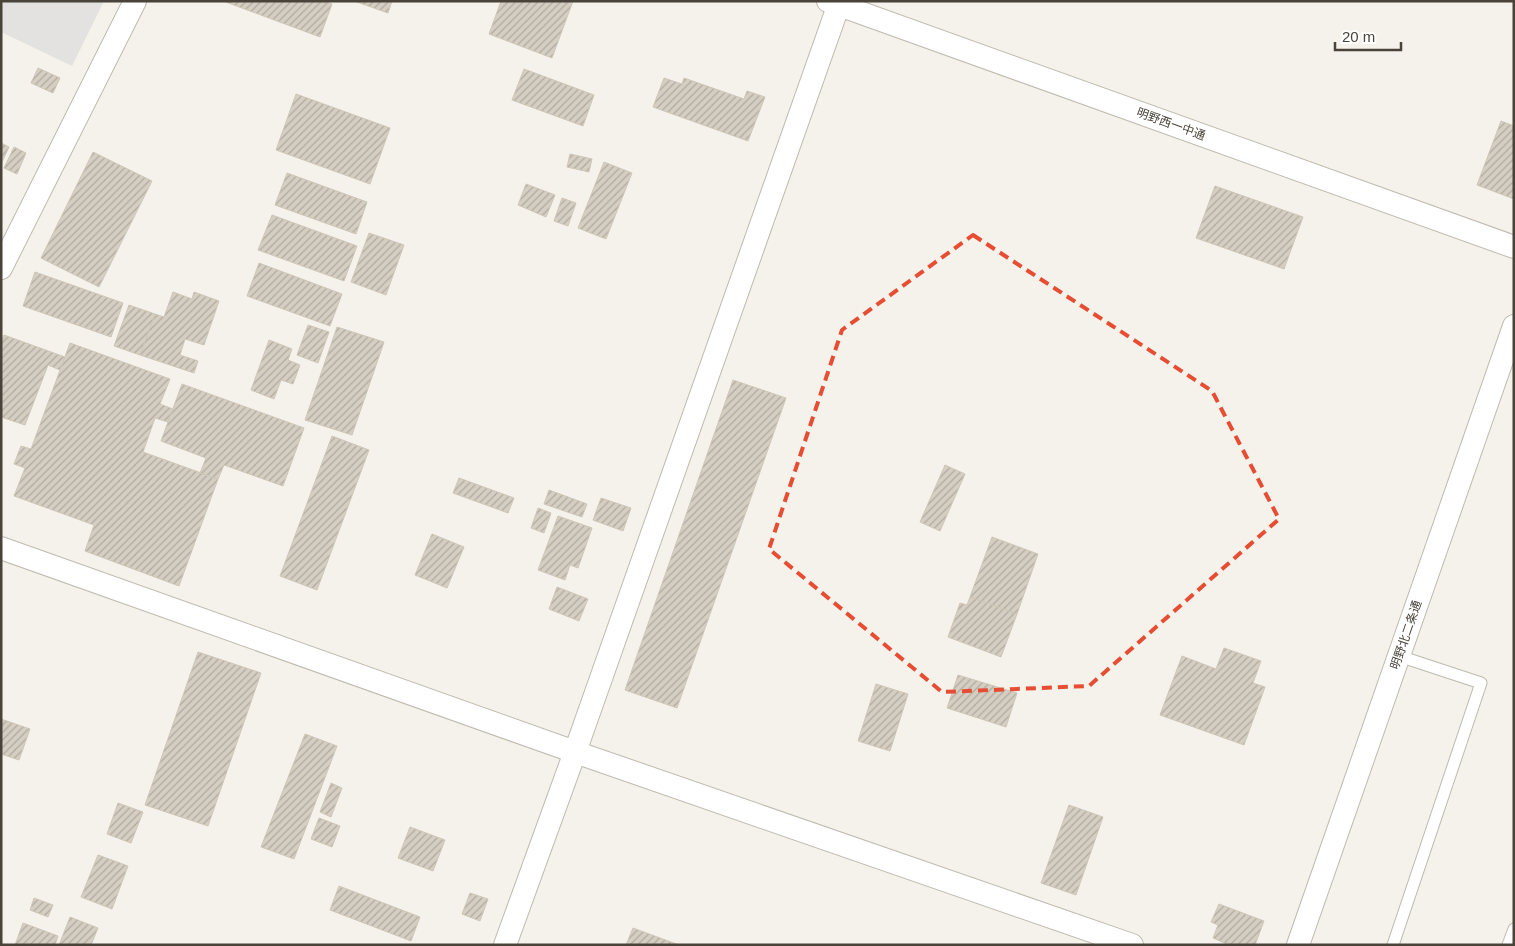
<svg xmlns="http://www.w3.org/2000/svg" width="1515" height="946" font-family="Helvetica,'Noto Sans JP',sans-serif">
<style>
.parking{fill:#e4e2e0}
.building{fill:url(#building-hatch);stroke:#cfc6b6}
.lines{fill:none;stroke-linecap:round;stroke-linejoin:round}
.service-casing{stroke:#bfbaaf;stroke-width:13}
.minor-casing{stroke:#bfbaaf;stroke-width:24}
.service{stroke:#fff;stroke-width:11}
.minor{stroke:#fff;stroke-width:22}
.marked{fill:none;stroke:#e64d32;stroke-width:4;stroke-dasharray:10 6;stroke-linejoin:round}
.labels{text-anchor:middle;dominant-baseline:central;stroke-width:4;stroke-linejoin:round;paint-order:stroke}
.street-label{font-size:12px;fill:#49433a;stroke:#fff}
</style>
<defs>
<pattern id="building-hatch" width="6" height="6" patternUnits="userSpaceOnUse" patternTransform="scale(1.25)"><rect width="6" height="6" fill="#d5cec3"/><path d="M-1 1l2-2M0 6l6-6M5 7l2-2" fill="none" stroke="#afa99f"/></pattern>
</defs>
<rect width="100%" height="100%" fill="#f5f2ec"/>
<polygon class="parking" points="1,1 104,1 72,66 1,32"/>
<g class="building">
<polygon points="223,1 324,1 332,4 320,37"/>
<polygon points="354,1 392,1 388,13"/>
<polygon points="501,1 573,1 552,58 489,34"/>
<polygon points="38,68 60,78 53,93 31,83"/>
<polygon points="524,69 594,95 583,126 512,100"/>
<polygon points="664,78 682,84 684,78 744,99 747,91 765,97 748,141 653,107"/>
<polygon points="296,94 390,128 370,184 276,150"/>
<polygon points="1501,121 1514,126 1514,199 1477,185"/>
<polygon points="1,143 9,147 1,164"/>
<polygon points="14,147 26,153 17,174 4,168"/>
<polygon points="93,152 152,181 99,287 41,258"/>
<polygon points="570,154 592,159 589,172 567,167"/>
<polygon points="604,162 632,173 606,239 578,228"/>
<polygon points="287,173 367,202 356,234 275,205"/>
<polygon points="526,184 555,195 546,217 518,205"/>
<polygon points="1215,186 1303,217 1284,269 1196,238"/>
<polygon points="562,198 576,203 568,226 554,221"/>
<polygon points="272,215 357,246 344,281 258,250"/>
<polygon points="369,233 404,245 386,295 351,282"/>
<polygon points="259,263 342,294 330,326 247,296"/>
<polygon points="35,272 123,303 111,337 23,306"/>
<polygon points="173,292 192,299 194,292 219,301 204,345 185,339 180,355 198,361 194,373 140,355 155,314 164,317"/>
<polygon points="129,305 155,314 140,355 114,346"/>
<polygon points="308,325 329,332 318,363 297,355"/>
<polygon points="337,327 384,342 352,435 305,420"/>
<polygon points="4,335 65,357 60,370 48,365 25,425 1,417 1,342"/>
<polygon points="269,340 292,349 288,360 300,365 293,384 281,380 274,399 251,390"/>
<polygon points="70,343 170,379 160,404 173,409 168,422 155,418 143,452 218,479 179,586 85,551 94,525 14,496 25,468 14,464 21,446 31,449"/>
<polygon points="733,380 786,398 677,708 625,690"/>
<polygon points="182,384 304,428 283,486 224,465 218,479 200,473 206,458 161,441"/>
<polygon points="332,436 369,450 317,590 280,576"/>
<polygon points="945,465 965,474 940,531 920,522"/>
<polygon points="459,478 514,498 508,513 453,493"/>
<polygon points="549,490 587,504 582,517 544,504"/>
<polygon points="601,498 631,508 623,531 593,520"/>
<polygon points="538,508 551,513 544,533 531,528"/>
<polygon points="558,516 592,528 578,568 570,565 565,580 538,570"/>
<polygon points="432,534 464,547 447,588 415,575"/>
<polygon points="992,537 1038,554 1017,614 970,597"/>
<polygon points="557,587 588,599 579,621 549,609"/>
<polygon points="970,597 1017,614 1001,657 948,637 960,603 967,605"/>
<polygon points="1224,648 1261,661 1253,683 1265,687 1244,745 1160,715 1182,656 1216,669"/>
<polygon points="198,652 261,673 208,826 145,805"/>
<polygon points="958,675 1017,693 1006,727 947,708"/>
<polygon points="876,684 908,694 890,751 858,741"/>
<polygon points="1,719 30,729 19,760 1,754"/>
<polygon points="305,734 337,746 294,859 261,847"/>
<polygon points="331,783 342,788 331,817 320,812"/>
<polygon points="118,803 143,812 131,843 107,834"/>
<polygon points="1069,805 1103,817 1076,895 1041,883"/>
<polygon points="319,818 340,826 332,847 311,839"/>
<polygon points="410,827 445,840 433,871 398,858"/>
<polygon points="98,855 128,866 112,909 81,897"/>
<polygon points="339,886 420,917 411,941 330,910"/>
<polygon points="470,893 488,899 480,921 462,914"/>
<polygon points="34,898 53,905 48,917 30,910"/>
<polygon points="1219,904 1264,921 1255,945 1229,945 1213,938 1218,925 1211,922"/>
<polygon points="70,917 98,928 91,945 59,945"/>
<polygon points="23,923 58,936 55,945 15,945"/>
<polygon points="633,928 679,945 626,945"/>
</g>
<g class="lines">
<defs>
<g id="service">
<polyline points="1393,945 1481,683 1399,656"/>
<polyline points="1508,945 1514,929"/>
</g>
<g id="minor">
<polyline points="828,1 1514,247"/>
<polyline points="1,268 135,1"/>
<polyline points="1,548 575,752 1132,945"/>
<polyline points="505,945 575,752 840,1"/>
<polyline points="1298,945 1514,326"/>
</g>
</defs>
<use href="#service" class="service-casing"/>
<use href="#minor" class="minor-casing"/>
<use href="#service" class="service"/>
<use href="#minor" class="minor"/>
</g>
<path class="marked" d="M973,235L1212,391L1279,519L1089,686L942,692L769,549L842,330Z"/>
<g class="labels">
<g class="street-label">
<text transform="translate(1171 124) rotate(20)">明野西一中通</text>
<text transform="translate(1406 635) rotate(-71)">明野北二条通</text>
</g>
</g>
<rect width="1515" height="946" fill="none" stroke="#49433a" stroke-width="5"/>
<path d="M1335 42v8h66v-8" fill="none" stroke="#49433a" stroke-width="2.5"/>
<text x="1342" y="42" font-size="15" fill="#49433a" stroke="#ffffff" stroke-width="4" paint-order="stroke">20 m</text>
</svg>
